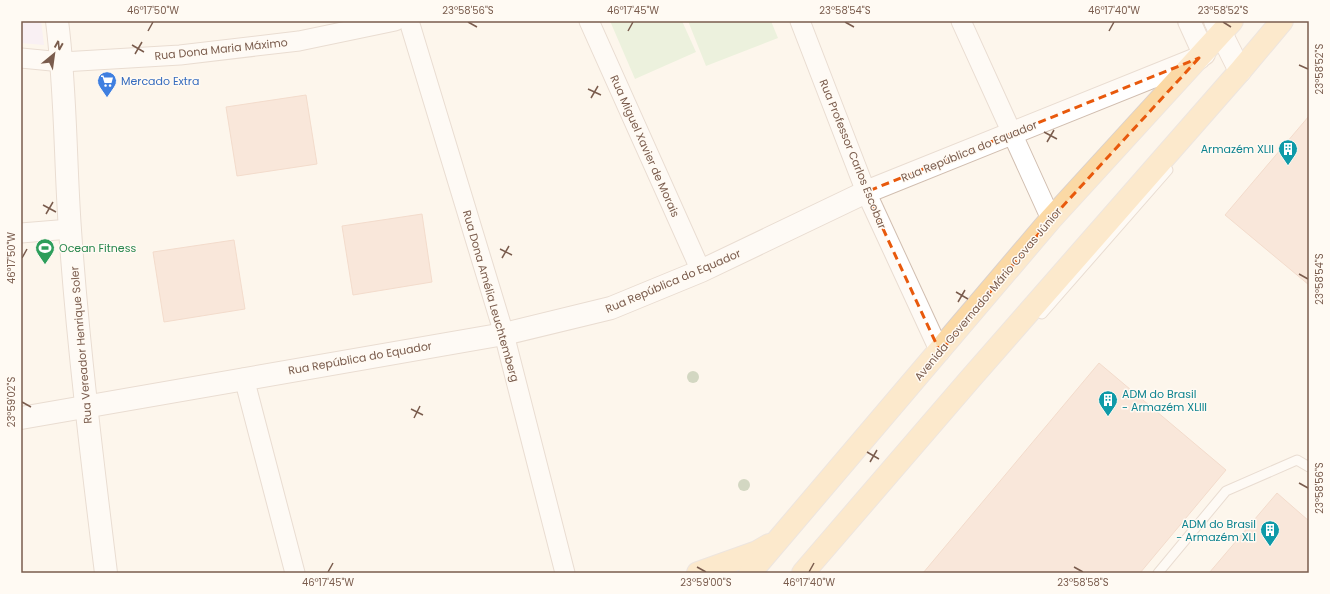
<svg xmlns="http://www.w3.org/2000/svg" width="1330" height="594" font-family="Poppins,sans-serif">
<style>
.education{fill:#f3e8fa}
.green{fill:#d8ecc9}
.building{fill:#f3d5c3;stroke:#e6bba3}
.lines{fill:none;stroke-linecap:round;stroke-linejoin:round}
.service-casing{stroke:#d1beb0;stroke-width:11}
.minor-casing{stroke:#d1beb0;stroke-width:21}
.tertiary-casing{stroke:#d1beb0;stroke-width:24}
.secondary-casing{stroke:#d6c0b0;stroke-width:24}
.primary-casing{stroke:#dad1cd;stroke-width:24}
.service{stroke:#fff;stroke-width:9}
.minor{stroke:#fff;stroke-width:19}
.tertiary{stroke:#fff;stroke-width:22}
.secondary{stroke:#fff;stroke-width:22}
.primary{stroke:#fbd9a5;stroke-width:22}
.tree{fill:#a0b28e}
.marked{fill:none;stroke:#e8590c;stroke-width:3;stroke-dasharray:8 5;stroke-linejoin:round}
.ticks{fill:none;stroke:#7a5c4d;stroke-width:1.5}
.labels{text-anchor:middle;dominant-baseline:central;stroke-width:3;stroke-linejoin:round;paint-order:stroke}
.street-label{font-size:11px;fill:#7a5c4d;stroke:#fffaf3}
.shop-label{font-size:11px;fill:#366cbe;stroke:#fffaf3;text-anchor:start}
.culture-label{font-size:11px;fill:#0d838f;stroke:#fffaf3;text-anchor:end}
.leisure-label{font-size:11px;fill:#27864d;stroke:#fffaf3;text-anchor:start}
.neatline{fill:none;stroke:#7a5c4d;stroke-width:1.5}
.ticks-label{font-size:10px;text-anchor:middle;fill:#7a5c4d}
</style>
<rect width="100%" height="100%" fill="#fdf6ec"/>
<polygon class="education" points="21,21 41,21 44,45 21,43"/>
<g class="green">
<polygon points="610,21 682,21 696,52 635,79"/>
<polygon points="688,21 771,21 778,38 706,66"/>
</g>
<g class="building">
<polygon points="306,95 317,164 237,176 226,107"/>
<polygon points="1309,116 1309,285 1225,215"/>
<polygon points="422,214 432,282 353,295 342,226"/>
<polygon points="234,240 245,309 164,322 153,252"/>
<polygon points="1099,363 1226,470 1140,573 923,573"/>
<polygon points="1277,493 1309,521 1309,573 1209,573"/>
</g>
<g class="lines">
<defs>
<g id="service">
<polyline points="1042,314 1168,170"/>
<polyline points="1158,573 1226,491 1297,460 1309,467"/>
</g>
<g id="minor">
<polyline points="409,21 504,334 565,573"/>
<polyline points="589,21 701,271"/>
<polyline points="800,21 866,192 940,352"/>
<polyline points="961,21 1051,219"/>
<polyline points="21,58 62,62 180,55 299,41 395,21"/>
<polyline points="21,233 70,229"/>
<polyline points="244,378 295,573"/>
</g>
<g id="tertiary">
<path d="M57,21C66,90 65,160 70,230C78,344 92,459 106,573"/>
<polyline points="21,418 504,334 611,308 701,271 866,192 1199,58"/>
</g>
<g id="secondary">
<polyline points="1189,21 1204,54"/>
<polyline points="1215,21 1240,71"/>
</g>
<g id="primary">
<polyline points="698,573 757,552 769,545"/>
<polyline points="750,573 1051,219 1232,21"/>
<polyline points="803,573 971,378 1240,71 1282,21"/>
</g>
</defs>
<use href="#service" class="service-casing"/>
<use href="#minor" class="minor-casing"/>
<use href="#tertiary" class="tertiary-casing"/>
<use href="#secondary" class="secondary-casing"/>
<use href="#primary" class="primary-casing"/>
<use href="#service" class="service"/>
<use href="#minor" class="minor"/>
<use href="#tertiary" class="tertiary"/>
<use href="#secondary" class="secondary"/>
<use href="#primary" class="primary"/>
</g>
<g class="tree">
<circle cx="693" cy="377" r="6"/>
<circle cx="744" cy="485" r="6"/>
</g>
<path d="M0 0H1330V594H0ZM1199,58L1051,219L940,352L866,192Z" fill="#fdf6ec" fill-opacity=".55" fill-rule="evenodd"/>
<path class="marked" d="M1199,58L1051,219L940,352L866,192Z"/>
<path class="ticks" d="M468,22L477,27M845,22L854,27M1223,22L1231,27M148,31L153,22M628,31L633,22M1109,31L1114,22M132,45L144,52M135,54L142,42M1299,65L1308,69M588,89L601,95M591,98L598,86M1044,132L1057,139M1047,142L1054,130M43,205L56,212M46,214L53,202M500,249L512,255M22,258L27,249M502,258L509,246M1299,274L1308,279M956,292L968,299M958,302L965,290M22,402L31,407M411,409L423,415M414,418L420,406M867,452L879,459M870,462L877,450M1299,483L1308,488M697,567L706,572M1074,567L1083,572M328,572L333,563M809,572L814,563"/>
<defs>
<symbol id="supermarket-pin" viewBox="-11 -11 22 30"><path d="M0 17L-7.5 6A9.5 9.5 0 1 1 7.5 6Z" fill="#3f7fe0" stroke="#fffaf3"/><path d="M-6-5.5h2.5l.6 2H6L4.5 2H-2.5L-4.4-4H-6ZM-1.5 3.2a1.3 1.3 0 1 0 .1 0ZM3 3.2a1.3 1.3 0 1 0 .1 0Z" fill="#fff"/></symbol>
<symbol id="building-pin" viewBox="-11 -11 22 30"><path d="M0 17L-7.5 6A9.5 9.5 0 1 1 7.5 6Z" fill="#0f9aa8" stroke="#fffaf3"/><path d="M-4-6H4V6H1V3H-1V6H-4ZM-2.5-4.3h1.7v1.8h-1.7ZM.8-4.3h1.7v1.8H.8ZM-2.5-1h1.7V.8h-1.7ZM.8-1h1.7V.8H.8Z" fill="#fff"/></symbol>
<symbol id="stadium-pin" viewBox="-11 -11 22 30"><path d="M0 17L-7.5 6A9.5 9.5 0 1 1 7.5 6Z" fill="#2e9e5b" stroke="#fffaf3"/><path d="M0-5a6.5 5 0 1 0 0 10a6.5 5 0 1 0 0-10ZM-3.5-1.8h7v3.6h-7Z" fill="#fff"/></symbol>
</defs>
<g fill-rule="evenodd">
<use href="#supermarket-pin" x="96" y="70" width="22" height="30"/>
<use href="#building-pin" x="1277" y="138" width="22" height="30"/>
<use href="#stadium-pin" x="34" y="237" width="22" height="30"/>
<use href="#building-pin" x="1097" y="389" width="22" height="30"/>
<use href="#building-pin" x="1259" y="519" width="22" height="30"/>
</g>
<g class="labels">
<g class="street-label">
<text transform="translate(221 49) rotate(-6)">Rua Dona Maria Máximo</text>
<text transform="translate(645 146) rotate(66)">Rua Miguel Xavier de Morais</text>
<text transform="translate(969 151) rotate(-22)">Rua República do Equador</text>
<text transform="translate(853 154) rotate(68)">Rua Professor Carlos Escobar</text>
<text transform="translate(673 281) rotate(-23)">Rua República do Equador</text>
<text transform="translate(988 294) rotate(-50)">Avenida Governador Mário Covas Júnior</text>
<text transform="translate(491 296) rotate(74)">Rua Dona Amélia Leuchtemberg</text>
<text transform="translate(81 345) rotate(-95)">Rua Vereador Henrique Soler</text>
<text transform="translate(360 358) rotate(-10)">Rua República do Equador</text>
</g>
<g class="shop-label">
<text x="121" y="81">Mercado Extra</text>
</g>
<g class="culture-label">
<text x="1274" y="149">Armazém XLII</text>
<text x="1122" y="394" text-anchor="start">ADM do Brasil<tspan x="1122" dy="13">- Armazém XLIII</tspan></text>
<text x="1256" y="524">ADM do Brasil<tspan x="1256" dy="13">- Armazém XLI</tspan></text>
</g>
<g class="leisure-label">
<text x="59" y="248">Ocean Fitness</text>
</g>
</g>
<rect width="1330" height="594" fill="none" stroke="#fffaf3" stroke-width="44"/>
<g transform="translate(54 54) rotate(29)" stroke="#fffaf3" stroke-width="3" paint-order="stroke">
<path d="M0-3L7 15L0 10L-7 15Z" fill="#7a5c4d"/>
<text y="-6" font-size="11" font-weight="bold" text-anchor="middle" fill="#7a5c4d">N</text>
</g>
<rect x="22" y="22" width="1286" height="550" class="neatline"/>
<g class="ticks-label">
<text x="153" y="14">46°17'50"W</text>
<text x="468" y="14">23°58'56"S</text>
<text x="633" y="14">46°17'45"W</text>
<text x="845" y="14">23°58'54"S</text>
<text x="1114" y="14">46°17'40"W</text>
<text x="1223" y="14">23°58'52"S</text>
<text transform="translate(1319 69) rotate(-90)" y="4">23°58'52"S</text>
<text transform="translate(11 258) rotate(-90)" y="4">46°17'50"W</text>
<text transform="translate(1319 279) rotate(-90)" y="4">23°58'54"S</text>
<text transform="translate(11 402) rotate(-90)" y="4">23°59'02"S</text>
<text transform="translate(1319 488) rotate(-90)" y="4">23°58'56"S</text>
<text x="328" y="586">46°17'45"W</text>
<text x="706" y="586">23°59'00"S</text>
<text x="809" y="586">46°17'40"W</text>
<text x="1083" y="586">23°58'58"S</text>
</g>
</svg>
